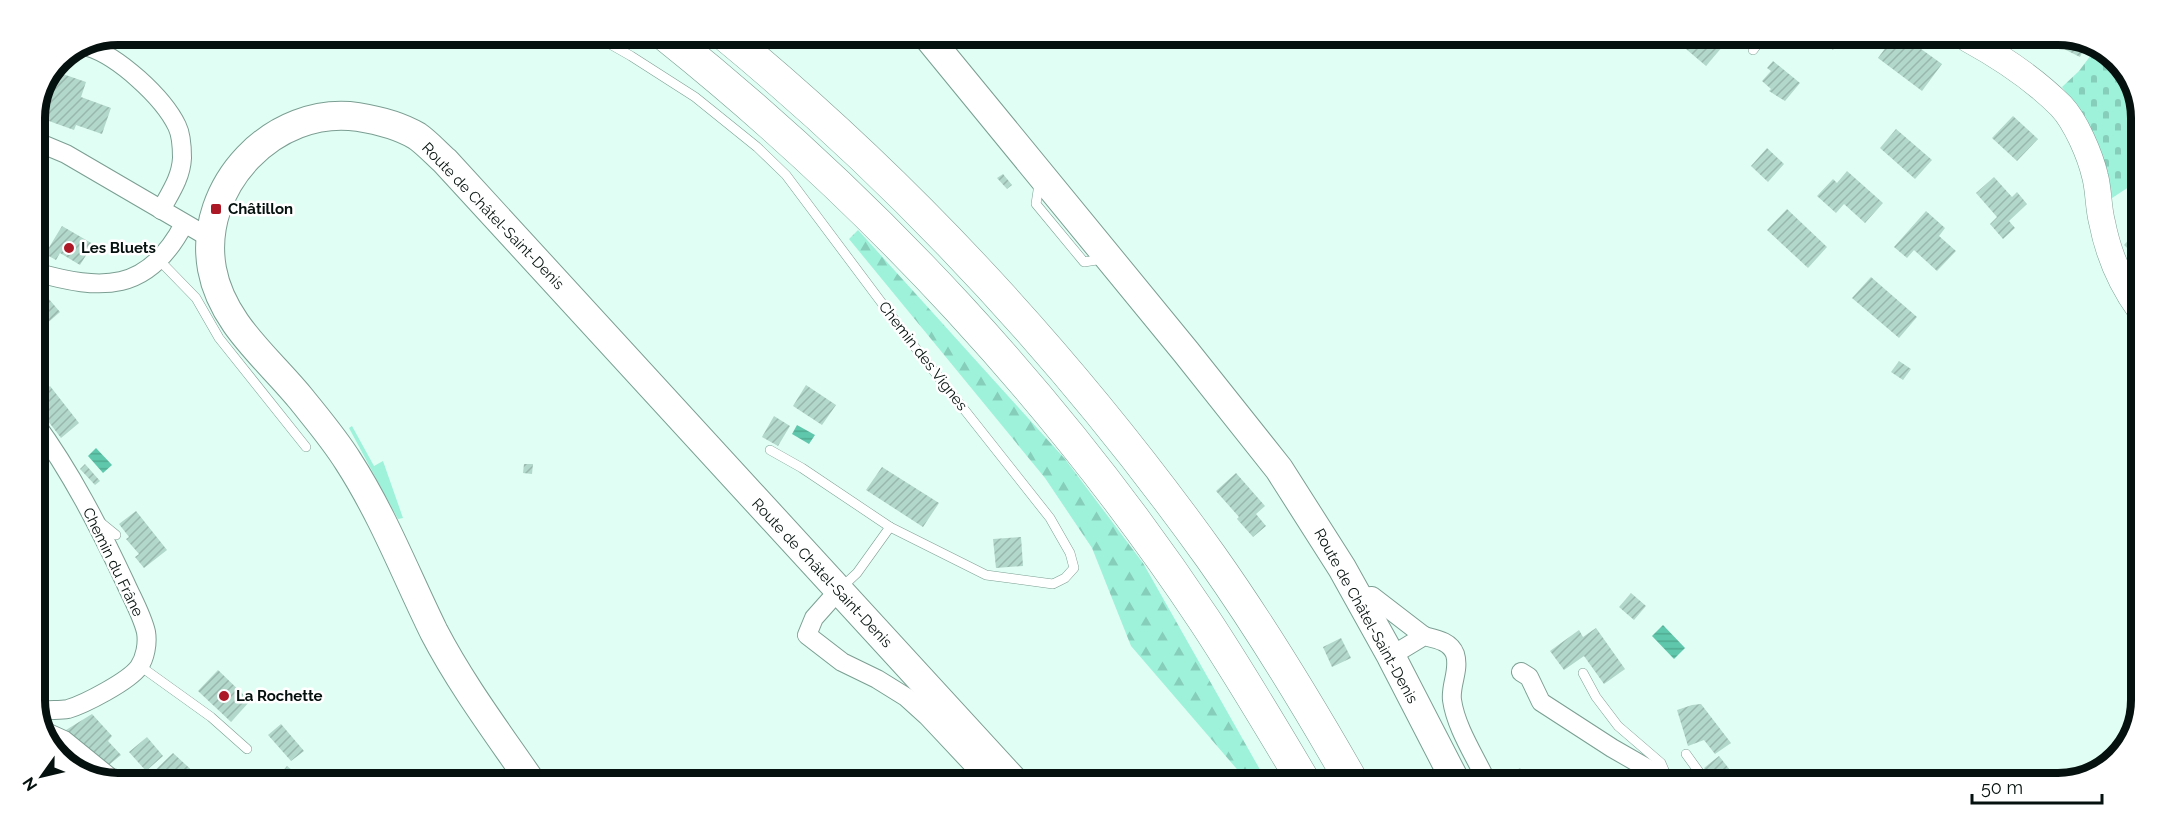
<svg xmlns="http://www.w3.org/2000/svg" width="2176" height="818" font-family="Raleway,sans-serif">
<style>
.grass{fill:#9ef2da}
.forest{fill:url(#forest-firs)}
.cemetery{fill:url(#cemetery-stones)}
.water{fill:url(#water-rules)}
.building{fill:url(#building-hatch)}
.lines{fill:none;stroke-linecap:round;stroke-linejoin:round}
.lane-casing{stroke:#7b9e93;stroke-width:10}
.street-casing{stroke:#7b9e93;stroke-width:20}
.secondary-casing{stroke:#7b9e93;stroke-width:27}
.primary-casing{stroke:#7b9e93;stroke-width:30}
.highway-casing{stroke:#7b9e93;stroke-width:34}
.lane{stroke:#fff;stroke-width:9}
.street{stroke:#fff;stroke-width:18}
.secondary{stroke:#fff;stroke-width:26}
.primary{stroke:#fff;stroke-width:28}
.highway{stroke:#fff;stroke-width:33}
.poi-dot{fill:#ac1826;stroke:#fff;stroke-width:2}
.labels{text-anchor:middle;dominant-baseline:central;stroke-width:5;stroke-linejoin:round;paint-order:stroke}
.poi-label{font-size:15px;font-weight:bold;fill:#05110e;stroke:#fff;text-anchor:start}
.street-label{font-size:15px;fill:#05110e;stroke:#fff}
.rim{fill:none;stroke:#05110e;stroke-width:8}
</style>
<defs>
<pattern id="forest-firs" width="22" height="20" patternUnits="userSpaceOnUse" patternTransform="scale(1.5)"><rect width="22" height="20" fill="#9ef2da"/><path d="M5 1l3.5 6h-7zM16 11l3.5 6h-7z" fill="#87ceba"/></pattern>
<pattern id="cemetery-stones" width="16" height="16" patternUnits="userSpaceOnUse" patternTransform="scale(1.5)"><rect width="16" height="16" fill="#9ef2da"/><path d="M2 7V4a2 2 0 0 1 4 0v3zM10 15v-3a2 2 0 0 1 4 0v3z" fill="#87ceba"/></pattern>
<pattern id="water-rules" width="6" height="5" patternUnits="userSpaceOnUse" patternTransform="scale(1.5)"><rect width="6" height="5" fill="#5fc8ac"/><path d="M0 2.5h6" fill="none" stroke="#51ab93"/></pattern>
<pattern id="building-hatch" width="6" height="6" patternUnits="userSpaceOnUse" patternTransform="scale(1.5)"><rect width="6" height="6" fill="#b2d7cb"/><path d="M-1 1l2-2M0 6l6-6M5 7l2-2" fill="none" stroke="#98b8ad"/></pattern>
</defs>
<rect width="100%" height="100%" fill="#e1fef4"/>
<polygon class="grass" points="352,426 374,466 383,461 403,518 398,519 349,428"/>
<polygon class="forest" points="858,230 1065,459 1143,563 1267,782 1248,782 1131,646 1092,548 1045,478 849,239"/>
<path class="cemetery" d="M2094,51L2114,60L2124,67L2141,112V190L2135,183L2112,198C2105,152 2091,124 2062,87L2079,71Z"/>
<g class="water">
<polygon points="797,425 815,435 809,444 792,434"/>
<polygon points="96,448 112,465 103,473 88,456"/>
<polygon points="1663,625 1685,648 1674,659 1652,636"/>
</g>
<g class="building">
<polygon points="1673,38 1713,38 1723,46 1706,66"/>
<polygon points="1814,38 1837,38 1840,41 1833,50 1828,46 1826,48"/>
<polygon points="1892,39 1907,39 1942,64 1922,91 1878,58"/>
<polygon points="2059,39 2085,39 2088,41 2080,57 2056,45"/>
<polygon points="1773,61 1800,83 1785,101 1769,91 1771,89 1762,81 1771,71 1767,68"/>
<polygon points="54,71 86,82 81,97 111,108 102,134 76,125 74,130 35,116"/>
<polygon points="2013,116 2038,139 2017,161 1992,138"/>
<polygon points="1896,129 1932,160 1915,179 1880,148"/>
<polygon points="1767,148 1784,164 1768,182 1751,166"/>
<polygon points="1847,171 1883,203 1865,223 1844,204 1836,213 1817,196 1833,179 1837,183"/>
<polygon points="1003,174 1012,185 1007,189 997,178"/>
<polygon points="1994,177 2012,197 2017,192 2027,204 2009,221 2015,228 2003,239 1990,224 1997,217 1976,193"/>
<polygon points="1787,209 1827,247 1808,268 1767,230"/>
<polygon points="1926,211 1945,228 1939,236 1956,251 1937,271 1914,250 1907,258 1894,247"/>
<polygon points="62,226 93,244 80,265 60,253 56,260 45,254"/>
<polygon points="2140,227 2140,260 2124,245"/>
<polygon points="1871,277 1917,317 1899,338 1852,298"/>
<polygon points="36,284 60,312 44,326 35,315 35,285"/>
<polygon points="1899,361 1911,369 1903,380 1891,372"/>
<polygon points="806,385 836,405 822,425 793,406"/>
<polygon points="50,386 79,423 61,438 35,404 35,398"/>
<polygon points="774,416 790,426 778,446 762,437"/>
<polygon points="85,464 100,481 95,485 80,469"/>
<polygon points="524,464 533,464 532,474 523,473"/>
<polygon points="882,467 939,503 923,527 866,490"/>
<polygon points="1236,473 1265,506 1256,514 1266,526 1253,537 1237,519 1239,517 1216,491"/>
<polygon points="136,511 167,550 144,568 135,557 139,554 126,539 129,537 119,524"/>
<polygon points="1021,537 1023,566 996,568 993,539"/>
<polygon points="1631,593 1646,606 1634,620 1619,607"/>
<polygon points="1596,628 1625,669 1604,684 1584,656 1564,670 1550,651 1579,630 1583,637"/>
<polygon points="1341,638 1351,658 1332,667 1323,647"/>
<polygon points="218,670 250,701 231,722 198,691"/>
<polygon points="1701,704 1731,743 1715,754 1704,740 1688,746 1677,710 1692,705"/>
<polygon points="92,714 112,736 108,741 121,755 104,769 66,730"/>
<polygon points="281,724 304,751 291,761 268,735"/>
<polygon points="147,737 163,756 146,771 129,752"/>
<polygon points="173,753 198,776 195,779 146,779"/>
<polygon points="1719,756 1730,770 1714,783 1704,768"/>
<polygon points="287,766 303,779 276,779"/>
<polygon points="1520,768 1529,782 1503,782 1502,780"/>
</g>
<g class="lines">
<defs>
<g id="lane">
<polyline points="596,36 631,56 695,97 757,147 786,175 914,346 1050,518 1070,553 1074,568 1065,578 1053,584 986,575 890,527 857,573 842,587"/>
<polyline points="1753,50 1762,38"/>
<polyline points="1039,184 1036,204 1084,262 1103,259"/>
<polyline points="160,261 196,298 219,338 306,447"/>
<polyline points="770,450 802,468 890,527"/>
<polyline points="100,522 116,535"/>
<polyline points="140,666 211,717 247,749"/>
<polyline points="1583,673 1596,697 1618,726 1661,763 1667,777"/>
<polyline points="1686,754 1707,783"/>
</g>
<g id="street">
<path d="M88,47C118,56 163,97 177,126C181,134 182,149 182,158C181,178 170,193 161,210"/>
<polyline points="35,141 66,154 210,238"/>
<path d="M35,272C102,291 148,293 184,224"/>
<path d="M35,423C71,472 99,527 125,582C132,598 142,615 146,632C148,644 145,658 139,667C129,681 85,704 68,709C58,711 47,709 37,712"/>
<polyline points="838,591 814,618 807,635 842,662 877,679 906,697 927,716 988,781"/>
<polyline points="1359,597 1372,596 1424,636"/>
<path d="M1391,656L1424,636C1436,639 1450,641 1455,654C1460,670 1450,685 1452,700C1456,728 1475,756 1487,782"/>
<polyline points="1521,672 1529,677 1541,702 1612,748 1673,783"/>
<polyline points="44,731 64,740 112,779"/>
</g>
<path id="secondary" d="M1968,39C2001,57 2034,79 2061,106C2076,122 2090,155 2095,176C2099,191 2098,207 2102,222C2108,253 2121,284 2140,310"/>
<g id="primary">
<polyline points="927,36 1186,352 1279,469 1342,568 1391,656 1456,782"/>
<path d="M530,780C497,732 461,684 434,632C406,575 383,515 348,461C335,440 318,420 302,400C269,359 222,324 212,269C197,186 274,105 358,117C377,120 400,126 417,136C427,143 436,153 445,161L1014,781"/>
</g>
<g id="highway">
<path d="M667,36C874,202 1058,400 1205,621C1240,674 1272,728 1304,782"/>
<path d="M727,36C911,188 1072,363 1211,557C1262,629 1308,705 1352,782"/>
</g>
</defs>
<use href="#lane" class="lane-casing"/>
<use href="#street" class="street-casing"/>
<use href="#secondary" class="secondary-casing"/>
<use href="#primary" class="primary-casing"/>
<use href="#highway" class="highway-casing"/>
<use href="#lane" class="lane"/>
<use href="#street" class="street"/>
<use href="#secondary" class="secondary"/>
<use href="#primary" class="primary"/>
<use href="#highway" class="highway"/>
</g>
<g class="poi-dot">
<rect x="210" y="203" width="12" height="12" rx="3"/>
<circle cx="69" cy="248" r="6"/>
<circle cx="224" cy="696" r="6"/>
</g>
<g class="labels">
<g class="poi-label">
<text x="228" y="209">Châtillon</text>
<text x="81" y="248">Les Bluets</text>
<text x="236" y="696">La Rochette</text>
</g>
<g class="street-label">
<text transform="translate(493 216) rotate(46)">Route de Châtel-Saint-Denis</text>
<text transform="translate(923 356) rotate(52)">Chemin des Vignes</text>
<text transform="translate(113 562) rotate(64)">Chemin du Frâne</text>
<text transform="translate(822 573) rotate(47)">Route de Châtel-Saint-Denis</text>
<text transform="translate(1366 616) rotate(61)">Route de Châtel-Saint-Denis</text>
</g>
</g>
<path d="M0 0H2176V818H0ZM118 45H2058A73 73 0 0 1 2131 118V700A73 73 0 0 1 2058 773H118A73 73 0 0 1 45 700V118A73 73 0 0 1 118 45Z" fill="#fff" fill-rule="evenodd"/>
<path class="rim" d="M118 45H2058A73 73 0 0 1 2131 118V700A73 73 0 0 1 2058 773H118A73 73 0 0 1 45 700V118A73 73 0 0 1 118 45Z"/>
<g transform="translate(42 776) rotate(236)" stroke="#ffffff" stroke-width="4.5" paint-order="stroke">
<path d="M0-4.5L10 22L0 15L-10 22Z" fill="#05110e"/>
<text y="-9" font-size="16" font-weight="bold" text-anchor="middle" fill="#05110e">N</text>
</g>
<path d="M1972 794v9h130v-9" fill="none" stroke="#05110e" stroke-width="3"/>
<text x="1981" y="794" font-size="18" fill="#05110e" stroke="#ffffff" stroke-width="4.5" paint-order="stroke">50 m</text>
</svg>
